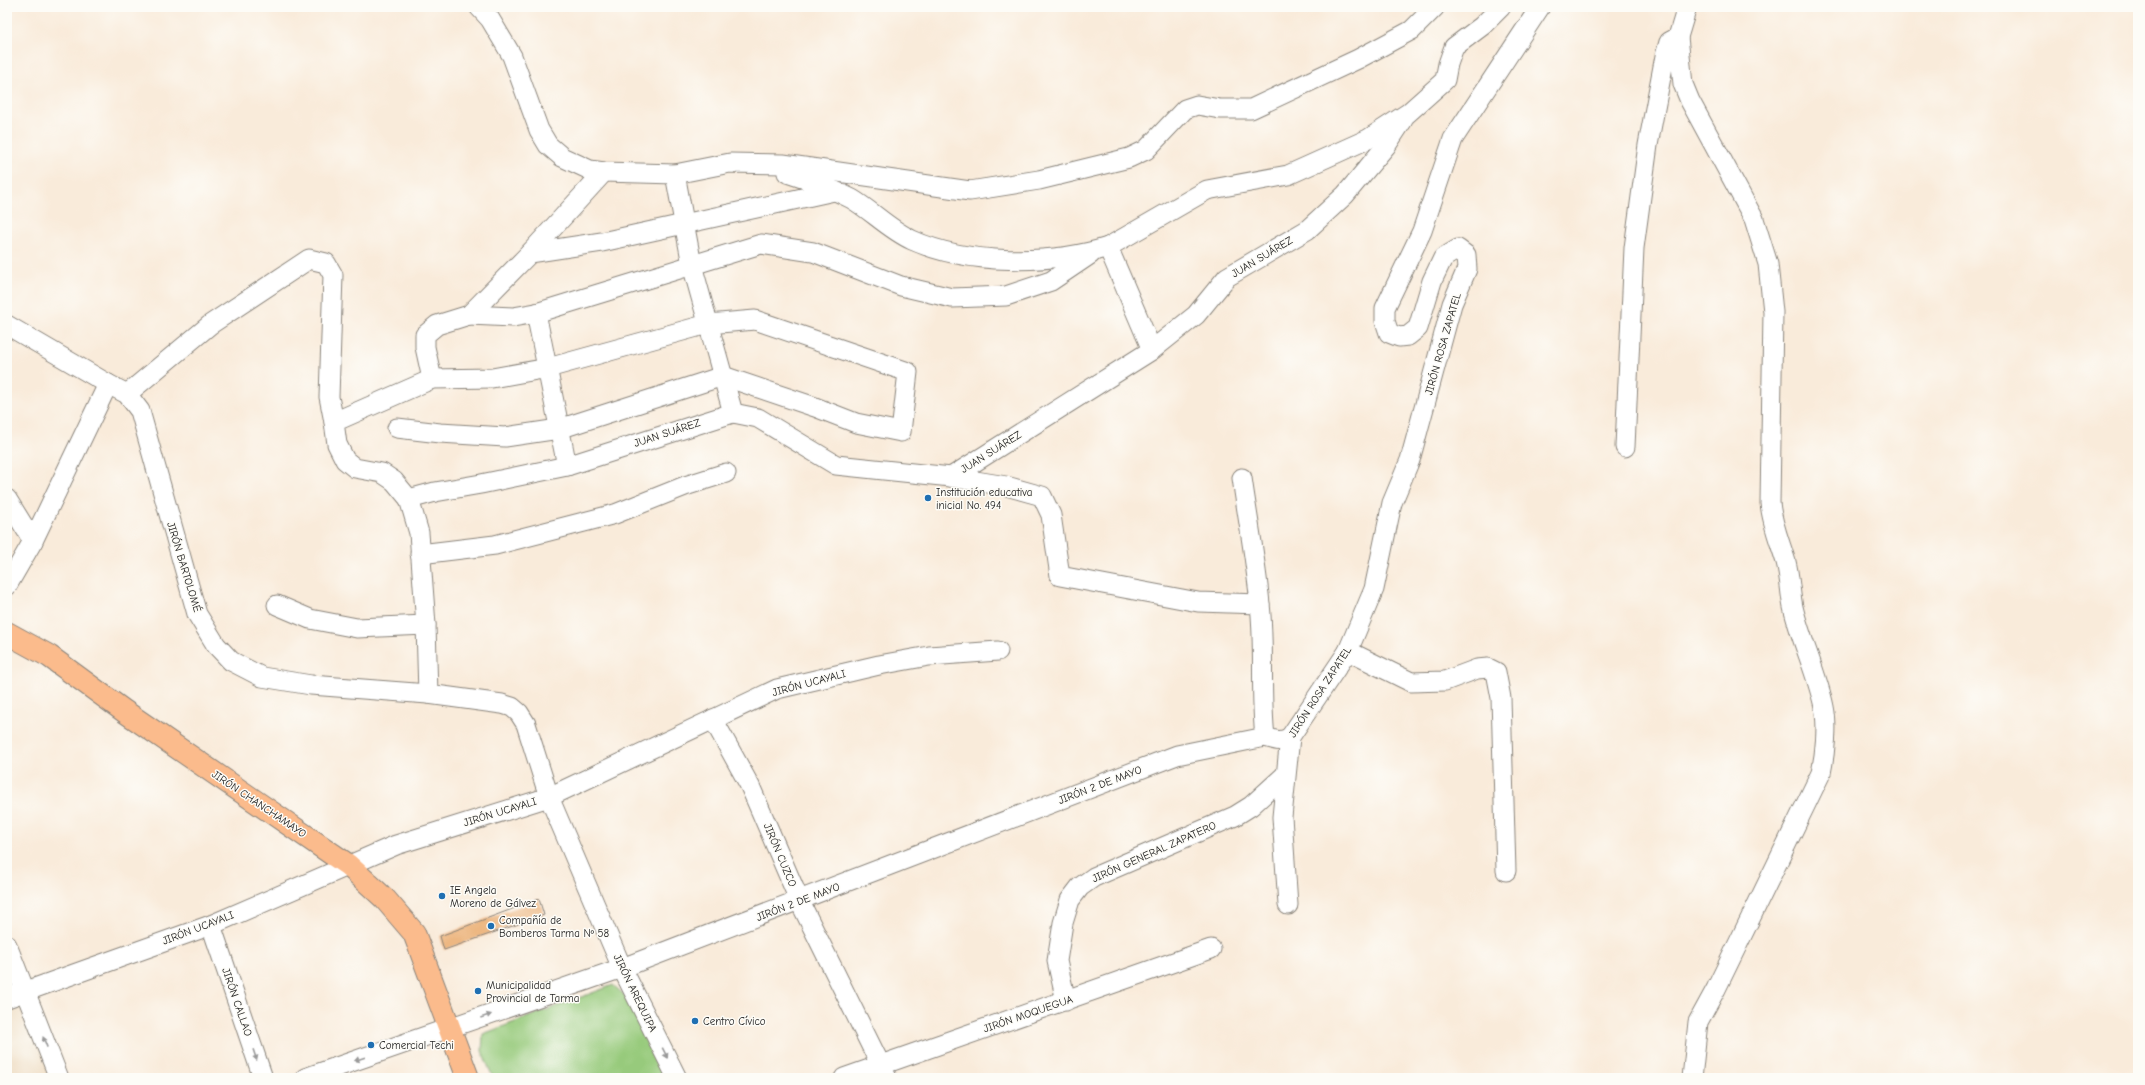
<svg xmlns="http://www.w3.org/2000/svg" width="2145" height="1085" font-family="'Comic Neue',sans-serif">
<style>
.built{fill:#ecd7ba}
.green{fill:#97ca7b;stroke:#5a734c}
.building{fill:#edb782}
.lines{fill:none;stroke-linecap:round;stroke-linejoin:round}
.minor-casing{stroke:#8a847b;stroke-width:21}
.major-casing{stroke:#8a847b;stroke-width:24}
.minor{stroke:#fff;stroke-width:19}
.major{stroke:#fbbb8c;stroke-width:22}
.oneway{fill:#999}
.poi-dot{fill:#1f6fb2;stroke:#fdfcf7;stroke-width:1.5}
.labels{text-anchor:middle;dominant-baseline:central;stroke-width:3;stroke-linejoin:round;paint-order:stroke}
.street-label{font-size:11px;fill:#1c1c1c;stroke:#fdfcf7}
.poi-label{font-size:11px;fill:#1c1c1c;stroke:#fdfcf7;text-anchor:start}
</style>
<rect width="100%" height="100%" fill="#fdfcf7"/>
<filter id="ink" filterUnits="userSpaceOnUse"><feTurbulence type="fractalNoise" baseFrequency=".025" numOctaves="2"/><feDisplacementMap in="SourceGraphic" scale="8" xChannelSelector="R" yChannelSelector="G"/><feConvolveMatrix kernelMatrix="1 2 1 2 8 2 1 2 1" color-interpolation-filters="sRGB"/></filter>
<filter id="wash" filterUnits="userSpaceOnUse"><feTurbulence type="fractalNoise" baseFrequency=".012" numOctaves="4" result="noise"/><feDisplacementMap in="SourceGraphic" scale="16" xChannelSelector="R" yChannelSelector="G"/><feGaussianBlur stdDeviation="0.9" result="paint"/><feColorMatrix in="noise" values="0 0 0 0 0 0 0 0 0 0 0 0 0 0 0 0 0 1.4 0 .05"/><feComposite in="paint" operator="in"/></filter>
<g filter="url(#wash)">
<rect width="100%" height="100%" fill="#f9ebda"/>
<polygon class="built" points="7,941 59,1078 7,1078"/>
<polygon class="green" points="613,985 628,998 665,1078 493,1078 482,1051 483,1034"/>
<g id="blocks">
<polygon class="building" points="539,899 544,915 444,950 440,936"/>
</g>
</g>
<g filter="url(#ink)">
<use href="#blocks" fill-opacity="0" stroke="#8a847b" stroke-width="1"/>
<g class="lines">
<defs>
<g id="minor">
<polyline points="479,7 490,19 512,56 539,130 548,145 562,157 590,170 604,172 675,174 730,163 783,164 970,191 1039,180 1129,158 1146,150 1185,109 1197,105 1220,109 1251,109 1358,59 1412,30 1435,7"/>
<path d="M1687,7L1678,37L1683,84L1690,101L1754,219L1768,264L1773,312L1770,503C1772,524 1780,542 1786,562C1790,577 1790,593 1793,607C1801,641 1817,673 1824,707C1828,726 1825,754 1821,773L1716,989L1698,1022L1692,1078"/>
<path d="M787,173C809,180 831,188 852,199C872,211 890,230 912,240C967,265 1051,265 1108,247L1207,190L1288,175L1368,139L1408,113L1445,80L1448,64L1454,47L1482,26L1501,7"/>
<polyline points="675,174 692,265 733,413"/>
<polyline points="1108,247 1152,350"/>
<polyline points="530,253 602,242 834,191"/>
<polyline points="536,313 567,466"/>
<polyline points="469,315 513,317 536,313 761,244 813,252 901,286 952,298 1006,296 1051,281 1091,254"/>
<polyline points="7,325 108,384 127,394 140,411 197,614 216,645 231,661 262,677 311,685 428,694 502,704 512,707 519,713 526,724 549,797 622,968 677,1078"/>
<polyline points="432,379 425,347 425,335 437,325 469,315 530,253 604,172"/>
<polyline points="127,394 211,324 309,259 326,263 333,275 329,397 334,422"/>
<polyline points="397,428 440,433 505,437 559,429 723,376 815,407 856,423 901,432 908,372 755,320 708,324 548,368 492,378 432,379 334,422 337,444 345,460 355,468 382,473 394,481 409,499 419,533 426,625 428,694"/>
<polyline points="1625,447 1634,248 1648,145 1665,56 1669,42 1678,37"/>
<polyline points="951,477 1152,350 1196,315 1227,277 1307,230 1345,195 1386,146 1403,120"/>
<path d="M1242,478C1248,520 1256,562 1260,604C1265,649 1260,693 1265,737"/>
<polyline points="7,499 33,541"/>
<polyline points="409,499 435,492 481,484 567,466 733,413 758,418 836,465 951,477 1006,486 1042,496 1051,515 1060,576 1198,602 1260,604"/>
<polyline points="420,554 495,545 615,514 685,486 726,473"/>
<polyline points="7,586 33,541 108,384"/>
<polyline points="277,605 310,619 357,628 426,625"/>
<polyline points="1348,651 1411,682 1445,681 1477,669 1488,668 1496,672 1501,698 1506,871"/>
<polyline points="713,719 750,786 800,902 887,1078"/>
<polyline points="1288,905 1282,817 1290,737 1348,651 1374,589 1392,503 1410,460 1452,304 1467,269 1466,255 1458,249 1443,258 1432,281 1418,328 1408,336 1399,337 1389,333 1385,321 1385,308 1422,231 1453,139 1540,7"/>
<polyline points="211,925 263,1078"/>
<polyline points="7,945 59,1078"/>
<polyline points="7,998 211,925 396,845 549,797 777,689 879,665 929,656 998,651"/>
<polyline points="1066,1001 1057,961 1063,923 1070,900 1080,887 1094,877 1235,816 1251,806 1285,775"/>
<path d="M305,1078L622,968L1177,755L1265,737C1275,740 1281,743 1290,737"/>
<polyline points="844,1078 1211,949"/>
</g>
<polyline id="major" points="7,633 49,656 124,711 348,865 385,899 414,933 468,1078"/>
</defs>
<use href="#minor" class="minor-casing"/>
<use href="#major" class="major-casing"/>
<use href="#minor" class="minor"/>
<use href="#major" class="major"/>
</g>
<defs><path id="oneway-solid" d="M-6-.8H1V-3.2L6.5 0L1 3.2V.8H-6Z"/></defs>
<g class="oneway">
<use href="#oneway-solid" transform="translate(486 1016) rotate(-19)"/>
<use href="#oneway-solid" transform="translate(45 1042) rotate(-111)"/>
<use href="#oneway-solid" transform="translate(665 1053) rotate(63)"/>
<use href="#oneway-solid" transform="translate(255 1055) rotate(71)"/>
<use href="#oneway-solid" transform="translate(360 1059) rotate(161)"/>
</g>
</g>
<g class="poi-dot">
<circle cx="928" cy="498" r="4"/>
<circle cx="442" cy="896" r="4"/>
<circle cx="491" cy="926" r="4"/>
<circle cx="478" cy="991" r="4"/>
<circle cx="695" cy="1021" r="4"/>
<circle cx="371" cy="1045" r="4"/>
</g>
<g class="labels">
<g class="street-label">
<text transform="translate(1262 257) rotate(-31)">JUAN SUÁREZ</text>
<text transform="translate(1443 344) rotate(-74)">JIRÓN ROSA ZAPATEL</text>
<text transform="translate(667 433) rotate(-18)">JUAN SUÁREZ</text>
<text transform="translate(991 452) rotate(-32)">JUAN SUÁREZ</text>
<text transform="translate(184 567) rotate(73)">JIRÓN BARTOLOMÉ</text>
<text transform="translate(809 683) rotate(-15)">JIRÓN UCAYALI</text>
<text transform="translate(1320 692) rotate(-57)">JIRÓN ROSA ZAPATEL</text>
<text transform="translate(1100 785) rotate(-21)">JIRÓN 2 DE MAYO</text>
<text transform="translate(259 804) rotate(34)">JIRÓN CHANCHAMAYO</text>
<text transform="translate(500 812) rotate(-17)">JIRÓN UCAYALI</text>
<text transform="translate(1154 852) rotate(-24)">JIRÓN GENERAL ZAPATERO</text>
<text transform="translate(780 855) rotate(67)">JIRÓN CUZCO</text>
<text transform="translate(798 902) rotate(-21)">JIRÓN 2 DE MAYO</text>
<text transform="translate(198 928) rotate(-21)">JIRÓN UCAYALI</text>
<text transform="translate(635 993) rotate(64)">JIRÓN AREQUIPA</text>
<text transform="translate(237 1002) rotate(71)">JIRÓN CALLAO</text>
<text transform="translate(1028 1014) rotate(-19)">JIRÓN MOQUEGUA</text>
</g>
<g class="poi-label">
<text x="936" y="492">Institución educativa<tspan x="936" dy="13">inicial No. 494</tspan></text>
<text x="450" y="890">IE Angela<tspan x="450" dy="13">Moreno de Gálvez</tspan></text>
<text x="499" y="920">Compañía de<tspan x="499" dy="13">Bomberos Tarma Nº 58</tspan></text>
<text x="486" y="985">Municipalidad<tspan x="486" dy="13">Provincial de Tarma</tspan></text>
<text x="703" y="1021">Centro Cívico</text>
<text x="379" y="1045">Comercial Techi</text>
</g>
</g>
<rect width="2145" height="1085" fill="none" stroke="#fdfcf7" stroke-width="24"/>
</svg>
